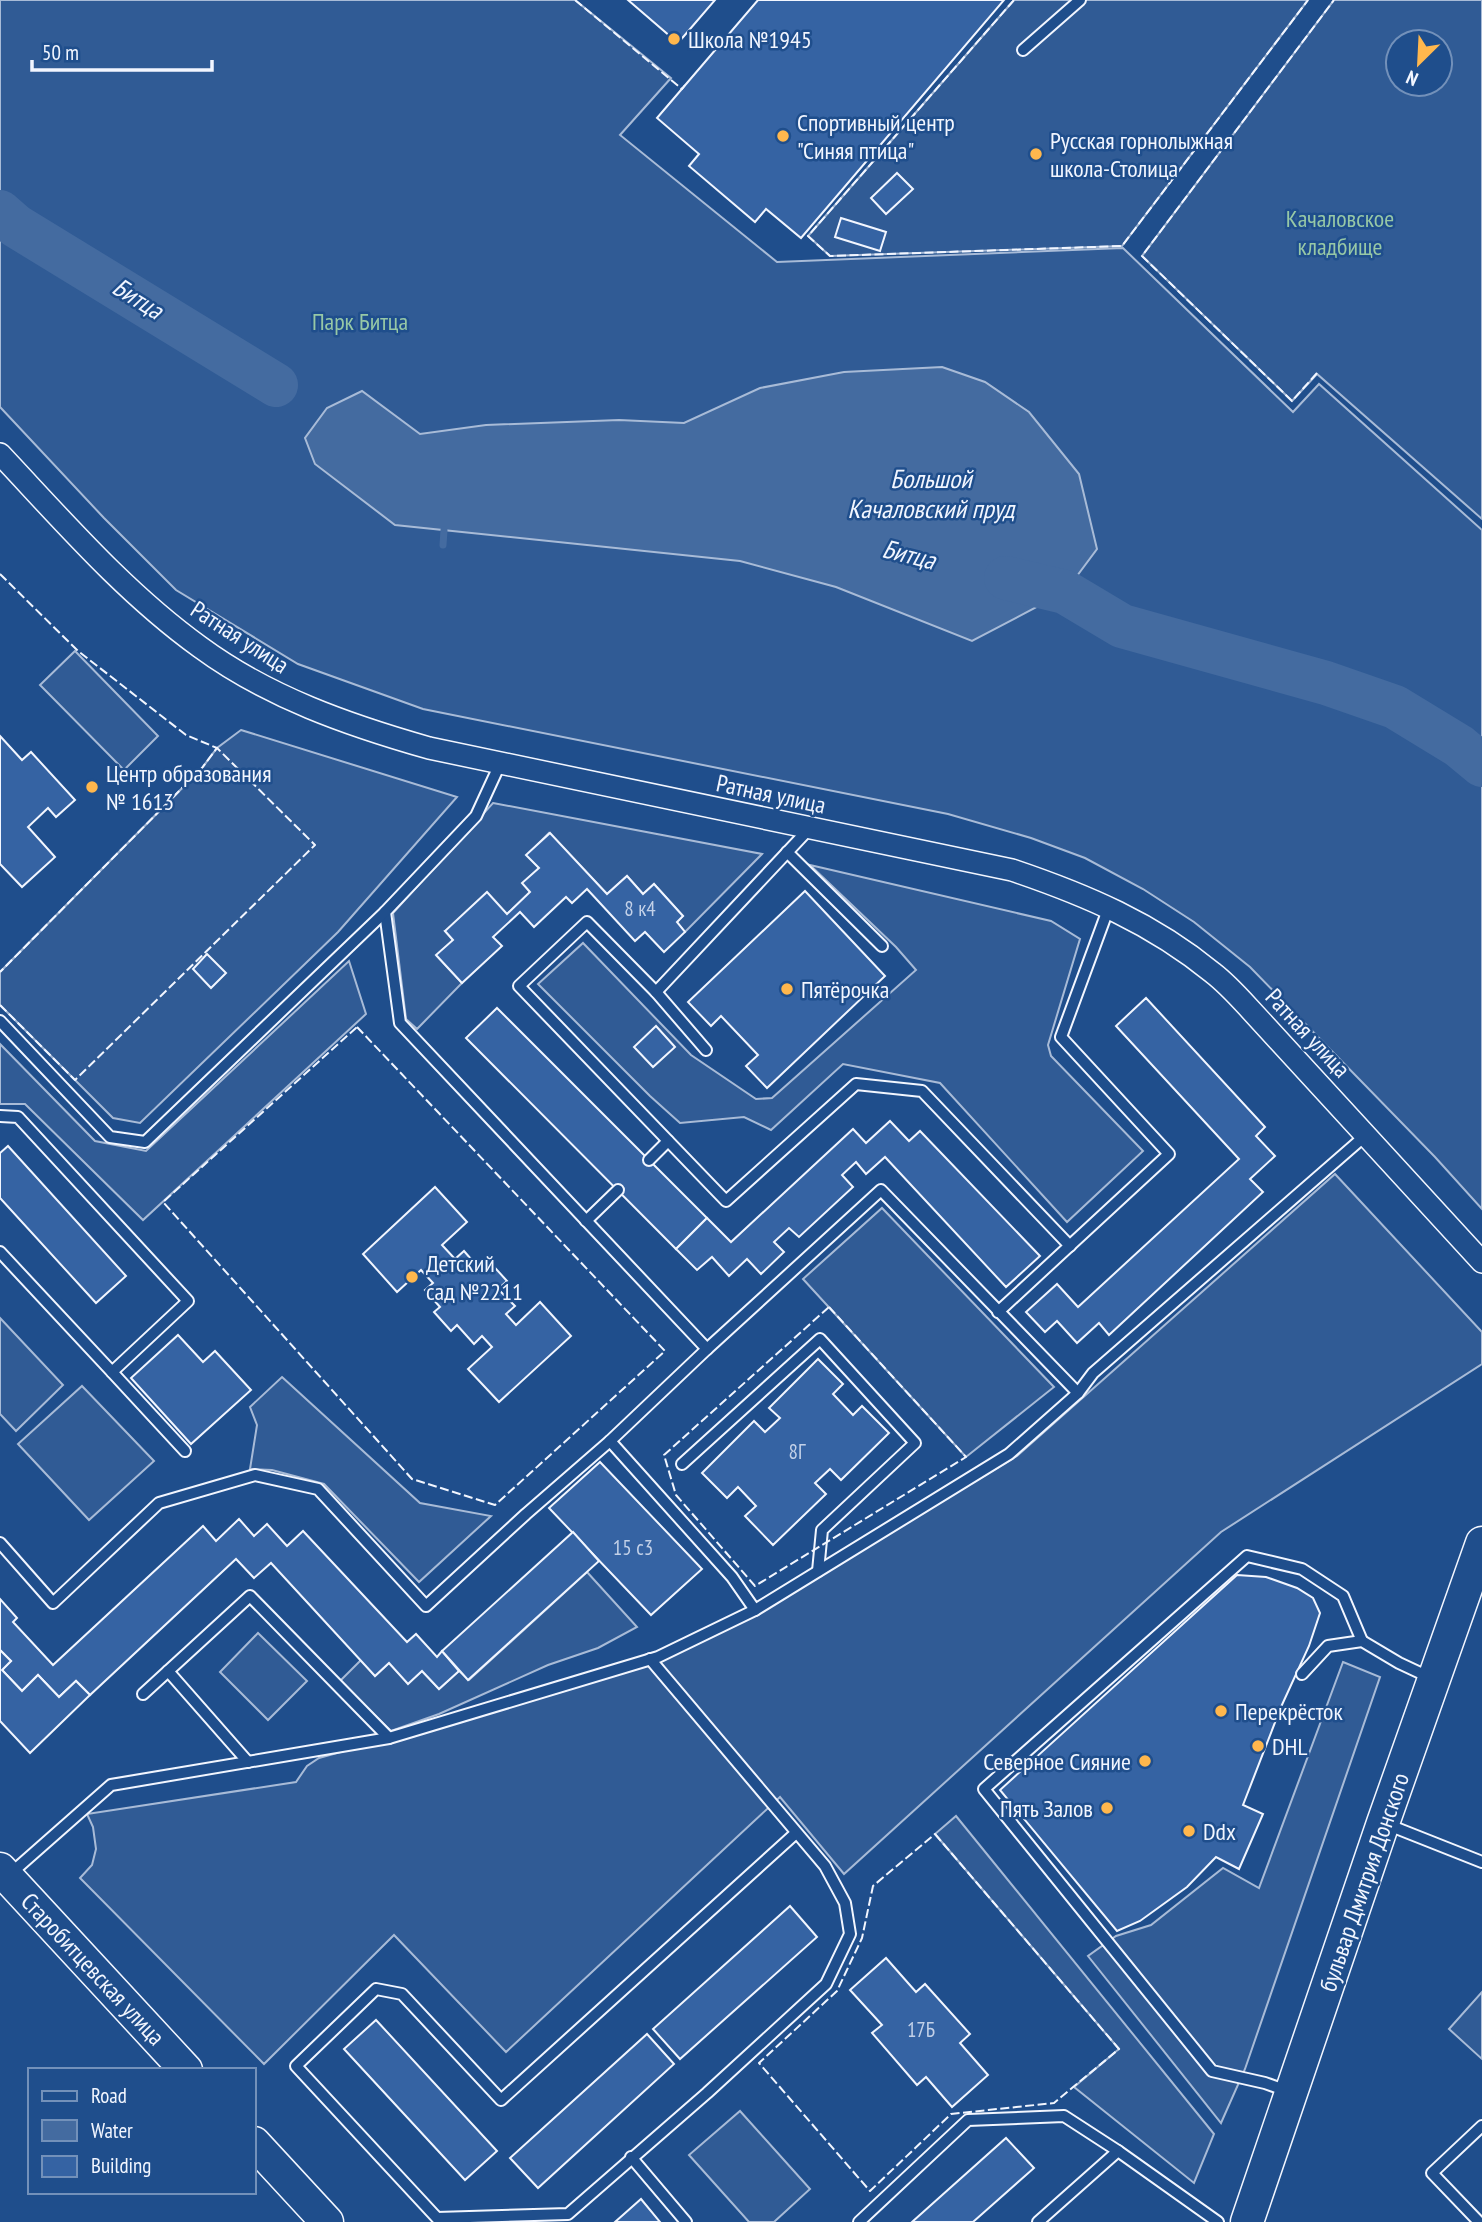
<svg xmlns="http://www.w3.org/2000/svg" width="1482" height="2222" font-family="'PT Sans Narrow',sans-serif">
<style>
.built{fill:#305b95;stroke:#a8bbd7;stroke-width:2;fill-rule:evenodd}
.water{fill:#446ba0;stroke:#a8bbd7;stroke-width:2}
.lines{fill:none;stroke-linecap:round;stroke-linejoin:round}
.stream{stroke:#446ba0;stroke-width:7}
.river{stroke:#446ba0;stroke-width:44}
.building{fill:#3563a3;stroke:#f2f6ff;stroke-width:2}
.lane-casing{stroke:#f2f6ff;stroke-width:14}
.street-casing{stroke:#f2f6ff;stroke-width:24}
.secondary-casing{stroke:#f2f6ff;stroke-width:35}
.lane{stroke:#1f4e8c;stroke-width:10}
.street{stroke:#1f4e8c;stroke-width:21}
.secondary{stroke:#1f4e8c;stroke-width:32}
.fence{stroke:#f2f6ff;stroke-width:2;stroke-dasharray:9 3.5;stroke-linecap:butt}
.poi-dot{fill:#ffb74d;stroke:#1f4e8c;stroke-width:2.5}
.labels{text-anchor:middle;dominant-baseline:central;stroke-width:5;stroke-linejoin:round;paint-order:stroke}
.number-label{font-size:21px;fill:#c3d1e8}
.poi-label{font-size:24px;fill:#f2f6ff;stroke:#1f4e8c;text-anchor:start}
.park-label{font-size:24px;fill:#97c8a6;stroke:#1f4e8c}
.street-label{font-size:24px;fill:#f2f6ff;stroke:#1f4e8c}
.water-label{font-size:26px;font-style:italic;fill:#f2f6ff;stroke:#1f4e8c}
</style>
<rect width="100%" height="100%" fill="#1f4e8c"/>
<g class="built">
<polygon points="0,0 575,0 671,78 620,135 777,262 1123,248 1293,412 1319,384 1482,530 1482,1209 1435,1157 1250,967 1194,922 1143,889 1085,858 1031,838 948,814 423,709 298,664 176,590 104,518 0,407"/>
<polygon points="1014,0 1308,0 1122,246 830,256 808,236"/>
<path d="M1334,0H1482V519L1317,374L1292,401L1142,256ZM1398,42H1440V84H1398Z"/>
<polygon points="75,651 158,736 124,770 40,685"/>
<polygon points="241,730 457,797 338,932 140,1123 113,1118 0,1005 0,972 202,768 217,748"/>
<polygon points="493,803 762,854 685,932 677,922 683,916 654,884 643,894 627,876 607,894 549,833 527,855 539,868 523,883 530,892 507,914 445,931 453,940 437,956 462,983 417,1029 406,1019 393,913"/>
<polygon points="810,865 1051,921 1080,939 1048,1045 1051,1056 1143,1151 1067,1222 940,1083 843,1064 771,1130 744,1117 680,1123 650,1096 538,984 583,943 691,1055 756,1099 772,1098 916,970 896,947"/>
<polygon points="349,961 366,1014 143,1220 25,1104 0,1104 0,1044 95,1141 146,1151"/>
<polygon points="1335,1174 1482,1332 1482,1364 1221,1532 844,1874 780,1797 506,2052 394,1935 264,2064 80,1878 92,1865 96,1849 93,1827 87,1814 296,1782 307,1766 319,1758 539,1697 748,1618 1017,1456"/>
<polygon points="882,1208 1054,1387 966,1457 803,1279"/>
<polygon points="0,1318 63,1385 16,1431 0,1414"/>
<polygon points="282,1377 420,1503 491,1516 419,1582 324,1484 272,1470 250,1469 257,1425 250,1407"/>
<polygon points="82,1386 154,1461 89,1520 18,1444"/>
<polygon points="587,1572 637,1627 598,1648 548,1665 439,1714 391,1731 340,1681 361,1660 375,1676 389,1663 408,1683 422,1671 439,1689 459,1671 469,1680"/>
<polygon points="258,1633 307,1681 268,1720 220,1672"/>
<polygon points="1343,1662 1380,1677 1245,2069 1221,2123 1088,1956 1116,1936 1151,1925 1223,1868 1259,1888"/>
<polygon points="956,1816 1214,2134 1194,2183 1074,2087 1119,2049 935,1834"/>
<polygon points="1482,1992 1482,2059 1449,2029"/>
<polygon points="740,2111 810,2189 774,2222 749,2222 689,2155"/>
</g>
<polygon class="water" points="942,367 985,382 1029,412 1079,474 1097,549 1065,592 972,641 836,587 740,561 395,525 315,464 305,438 327,408 362,391 420,434 486,425 619,420 684,423 760,388 844,372"/>
<g class="lines">
<polyline class="stream" points="443,545 444,530"/>
<g class="river">
<polyline points="0,212 16,226 276,385"/>
<polyline points="1006,578 1065,592 1122,626 1326,683 1395,707 1459,746 1482,765"/>
</g>
</g>
<g class="building">
<polygon points="628,0 715,0 678,43"/>
<polygon points="758,0 1004,0 801,238 766,209 755,222 689,166 699,154 657,118"/>
<polygon points="897,173 913,189 886,214 871,198"/>
<polygon points="841,218 886,232 880,251 835,237"/>
<polygon points="0,736 22,760 31,752 75,800 56,817 48,808 28,827 55,857 22,887 0,864"/>
<polygon points="550,833 607,894 627,876 643,894 654,884 683,916 677,922 685,932 664,952 645,932 635,941 587,889 572,903 566,897 534,927 520,912 493,937 502,946 462,983 436,955 453,940 445,931 487,892 507,914 530,892 522,883 539,868 526,855"/>
<polygon points="805,891 885,976 767,1088 746,1066 758,1055 721,1016 711,1026 688,1002"/>
<polygon points="207,954 226,973 211,988 193,969"/>
<polygon points="1146,998 1265,1127 1256,1136 1275,1156 1250,1179 1263,1192 1109,1335 1099,1323 1077,1343 1057,1321 1045,1332 1026,1312 1057,1284 1078,1307 1239,1159 1116,1026"/>
<polygon points="497,1008 707,1218 676,1249 466,1038"/>
<polygon points="656,1026 675,1047 653,1067 634,1047"/>
<polygon points="890,1121 909,1141 920,1131 1040,1256 1006,1287 885,1157 866,1174 856,1162 842,1175 853,1187 799,1237 789,1228 774,1242 784,1252 761,1274 747,1259 729,1276 712,1257 697,1270 676,1249 707,1218 731,1242 853,1129 866,1143"/>
<polygon points="8,1146 126,1276 96,1303 0,1198 0,1153"/>
<polygon points="435,1187 467,1222 442,1245 455,1259 464,1251 478,1267 487,1259 507,1281 498,1289 515,1306 506,1314 516,1325 540,1302 571,1336 499,1402 468,1369 492,1347 482,1336 474,1344 457,1325 451,1331 434,1312 440,1307 425,1290 433,1283 421,1270 397,1292 363,1254"/>
<polygon points="178,1335 203,1362 215,1351 251,1390 191,1444 131,1378"/>
<polygon points="818,1359 843,1384 833,1394 853,1415 862,1406 889,1433 841,1480 830,1469 815,1483 826,1494 773,1545 745,1516 756,1506 738,1487 727,1498 702,1473 754,1421 765,1432 780,1418 769,1408"/>
<polygon points="600,1462 702,1569 651,1615 549,1508"/>
<polygon points="239,1519 254,1536 267,1524 287,1546 303,1531 407,1642 416,1634 437,1657 442,1651 459,1671 439,1689 422,1671 408,1684 389,1663 375,1676 271,1563 254,1578 236,1559 90,1695 76,1681 59,1697 38,1675 22,1691 2,1670 11,1661 0,1650 0,1599 17,1618 13,1622 53,1665 203,1526 216,1541"/>
<polygon points="573,1532 599,1561 468,1680 442,1651"/>
<polygon points="1237,1575 1266,1577 1297,1588 1313,1598 1320,1613 1309,1646 1281,1707 1243,1805 1263,1814 1239,1869 1216,1857 1187,1887 1140,1921 1117,1931 1000,1790"/>
<polygon points="0,1650 11,1661 2,1670 22,1691 38,1675 59,1697 76,1681 90,1695 30,1753 0,1721"/>
<polygon points="790,1906 817,1937 680,2059 653,2029"/>
<polygon points="886,1958 916,1992 925,1984 970,2034 960,2043 988,2075 952,2107 926,2077 917,2085 872,2033 882,2025 850,1990"/>
<polygon points="376,2020 497,2151 465,2180 344,2049"/>
<polygon points="647,2034 674,2064 538,2188 510,2158"/>
<polygon points="1006,2138 1034,2168 973,2222 912,2222"/>
<polygon points="641,2199 660,2222 615,2222"/>
</g>
<g class="lines">
<defs>
<g id="lane">
<polyline points="1023,50 1080,0"/>
<polyline points="500,764 476,816 385,912 400,1023 707,1349 610,1441 732,1577 755,1610"/>
<polyline points="787,852 882,946"/>
<polyline points="656,992 809,829"/>
<polyline points="0,1021 110,1137 145,1142 385,912"/>
<polyline points="706,1050 656,992 587,922 519,986 726,1201 856,1084 922,1091 1070,1246"/>
<polyline points="0,1116 18,1117 188,1301 112,1372 0,1252"/>
<polyline points="649,1160 668,1141"/>
<polyline points="586,1221 618,1190"/>
<polyline points="998,1312 1169,1154 1061,1037 1109,907"/>
<polyline points="707,1349 881,1190 1078,1393"/>
<polyline points="112,1372 185,1451"/>
<polyline points="682,1464 820,1339 915,1443 822,1530 818,1571"/>
<polyline points="0,1543 53,1603 159,1503 255,1475 318,1489 426,1606 526,1514 610,1441"/>
<polyline points="650,1659 825,1866 845,1903 850,1934 826,1984 707,2093 568,2214 437,2218 296,2066 376,1989 402,1994 501,2100 796,1833"/>
<polyline points="168,1671 248,1762"/>
<polyline points="1302,1674 1328,1646 1362,1641 1399,1663 1431,1678"/>
<polyline points="143,1694 250,1596 389,1738"/>
<polyline points="1386,1824 1482,1862"/>
<polyline points="9,1875 111,1785 389,1738 658,1657 755,1610 1009,1454 1078,1393 1093,1373 1366,1135"/>
<polyline points="1290,2092 1265,2083 1212,2071 984,1789 1247,1556 1302,1569 1343,1596 1362,1641"/>
<polyline points="1118,2151 1218,2222"/>
<polyline points="631,2157 686,2222"/>
<polyline points="859,2222 968,2120 1064,2116 1118,2151 1038,2222"/>
<polyline points="1479,2222 1432,2173 1482,2126"/>
</g>
<path id="street" d="M0,454C63,521 125,593 200,647C268,697 348,725 429,748L1012,870C1086,895 1152,923 1213,973C1226,983 1237,995 1248,1007L1482,1262"/>
<g id="secondary">
<polyline points="0,1869 186,2070"/>
<polyline points="254,2143 327,2222"/>
<polyline points="1247,2222 1383,1823 1482,1543"/>
</g>
</defs>
<use href="#lane" class="lane-casing"/>
<use href="#street" class="street-casing"/>
<use href="#secondary" class="secondary-casing"/>
<use href="#lane" class="lane"/>
<use href="#street" class="street"/>
<use href="#secondary" class="secondary"/>
<g class="fence">
<polyline points="575,0 682,89 685,85"/>
<polyline points="1014,0 808,236 830,256 1122,246 1308,0"/>
<polyline points="1317,373 1292,401 1142,256 1334,0"/>
<polyline points="0,574 78,651 186,735 217,748 202,768 0,972"/>
<polyline points="0,1005 75,1080 315,845 217,748"/>
<polygon points="357,1027 665,1351 495,1505 412,1479 163,1202"/>
<polygon points="829,1307 966,1457 755,1586 676,1495 664,1455"/>
<polygon points="935,1834 1119,2049 1054,2103 951,2114 870,2191 759,2063 837,1991 862,1938 873,1886"/>
</g>
</g>
<g class="poi-dot">
<circle cx="674" cy="39" r="7"/>
<circle cx="783" cy="136" r="7"/>
<circle cx="1036" cy="154" r="7"/>
<circle cx="92" cy="787" r="7"/>
<circle cx="787" cy="989" r="7"/>
<circle cx="412" cy="1277" r="7"/>
<circle cx="1221" cy="1711" r="7"/>
<circle cx="1258" cy="1746" r="7"/>
<circle cx="1145" cy="1761" r="7"/>
<circle cx="1107" cy="1808" r="7"/>
<circle cx="1189" cy="1831" r="7"/>
</g>
<g class="labels">
<g class="number-label">
<text x="640" y="908">8 к4</text>
<text x="797" y="1451">8Г</text>
<text x="633" y="1547">15 с3</text>
<text x="921" y="2029">17Б</text>
</g>
<g class="poi-label">
<text x="688" y="39">Школа №1945</text>
<text x="797" y="122">Спортивный центр<tspan x="797" dy="28">"Синяя птица"</tspan></text>
<text x="1050" y="140">Русская горнолыжная<tspan x="1050" dy="28">школа-Столица</tspan></text>
<text x="106" y="773">Центр образования<tspan x="106" dy="28">№ 1613</tspan></text>
<text x="801" y="989">Пятёрочка</text>
<text x="426" y="1263">Детский<tspan x="426" dy="28">сад №2211</tspan></text>
<text x="1235" y="1711">Перекрёсток</text>
<text x="1272" y="1746">DHL</text>
<text x="1131" y="1761" text-anchor="end">Северное Сияние</text>
<text x="1093" y="1808" text-anchor="end">Пять Залов</text>
<text x="1203" y="1831">Ddx</text>
</g>
<g class="park-label">
<text x="1340" y="218">Качаловское<tspan x="1340" dy="28">кладбище</tspan></text>
<text x="360" y="321">Парк Битца</text>
</g>
<g class="street-label">
<text transform="translate(240 637) rotate(33)">Ратная улица</text>
<text transform="translate(771 794) rotate(12)">Ратная улица</text>
<text transform="translate(1308 1033) rotate(47)">Ратная улица</text>
<text transform="translate(1364 1882) rotate(-71)">бульвар Дмитрия Донского</text>
<text transform="translate(93 1969) rotate(47)">Старобитцевская улица</text>
</g>
<g class="water-label">
<text transform="translate(138 298) rotate(32)">Битца</text>
<text x="931" y="478">Большой<tspan x="931" dy="30">Качаловский пруд</tspan></text>
<text transform="translate(909 554) rotate(14)">Битца</text>
</g>
</g>
<rect x="28" y="2068" width="228" height="126" fill="#1f4e8c" stroke="#7391ba" stroke-width="2"/>
<rect x="42" y="2091" width="35" height="10" fill="#1f4e8c" stroke="#7391ba" stroke-width="2"/>
<text x="91" y="2103" font-size="21" fill="#f2f6ff">Road</text>
<rect x="42" y="2120" width="35" height="21" fill="#446ba0" stroke="#7391ba" stroke-width="2"/>
<text x="91" y="2138" font-size="21" fill="#f2f6ff">Water</text>
<rect x="42" y="2156" width="35" height="21" fill="#3563a3" stroke="#7391ba" stroke-width="2"/>
<text x="91" y="2173" font-size="21" fill="#f2f6ff">Building</text>
<g transform="translate(1419 63) rotate(204)"><circle r="33" fill="#1f4e8c" stroke="#7391ba" stroke-width="2"/>
<path d="M0-5L12 26L0 18L-12 26Z" fill="#ffb74d"/>
<text y="-10" font-size="19" font-weight="bold" text-anchor="middle" fill="#f2f6ff">N</text>
</g>
<path d="M32 60v10h180v-10" fill="none" stroke="#f2f6ff" stroke-width="3.5"/>
<text x="42" y="60" font-size="21" fill="#f2f6ff" stroke="#1f4e8c" stroke-width="5" paint-order="stroke">50 m</text>
</svg>
